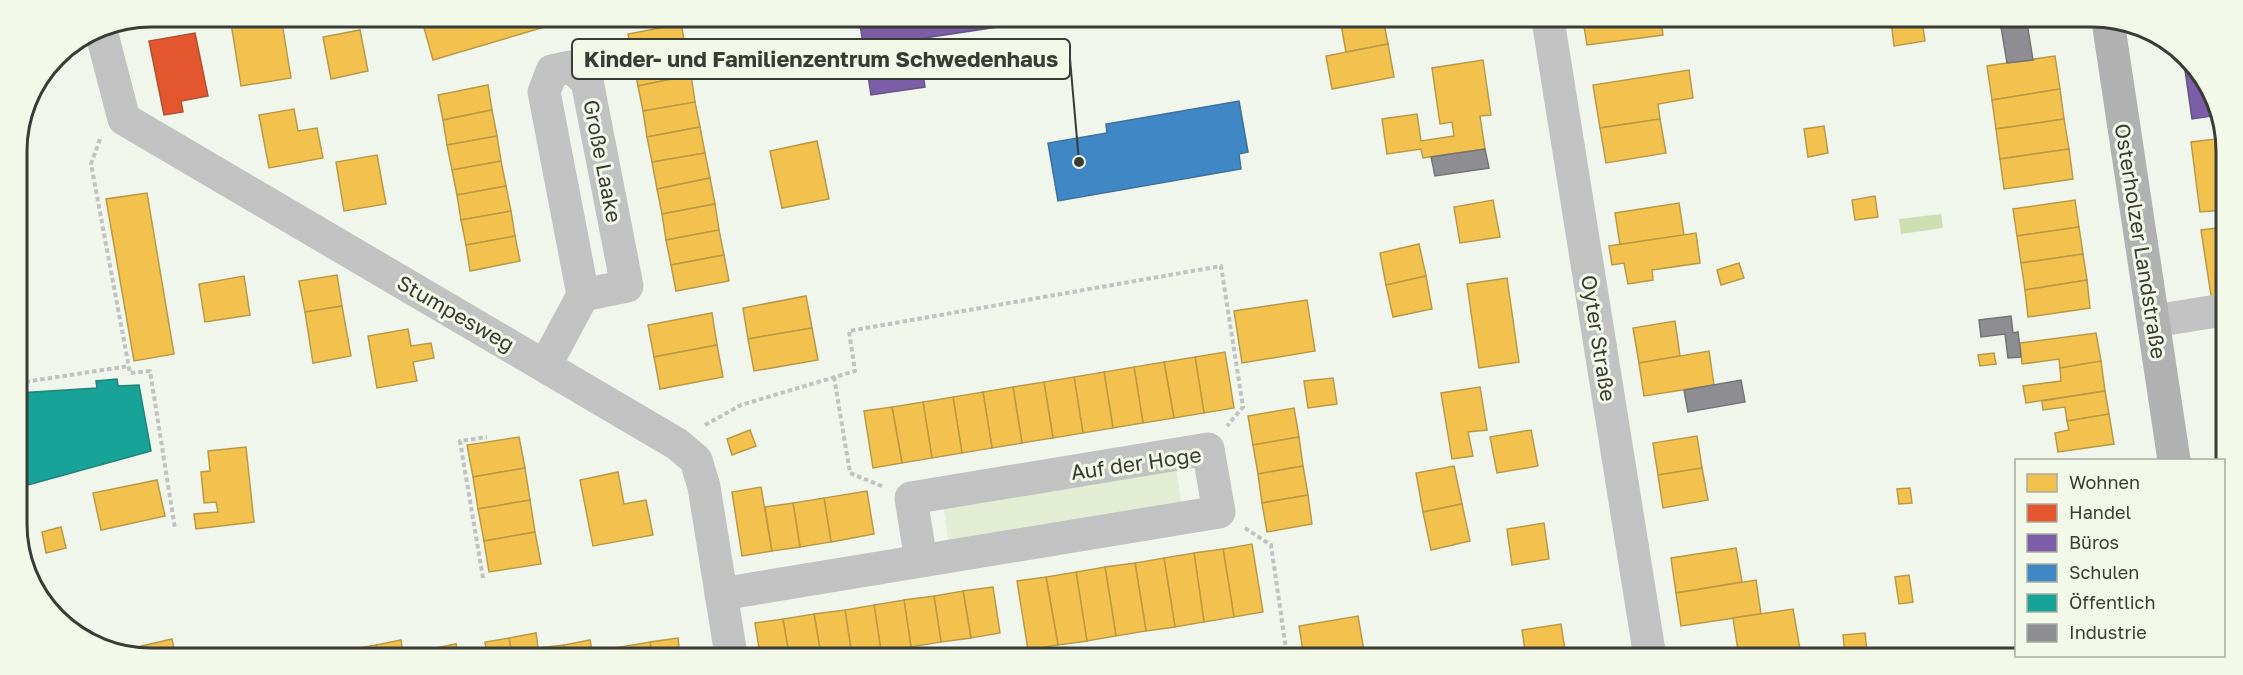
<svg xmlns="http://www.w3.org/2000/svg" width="2243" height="675" font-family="'Golos Text',sans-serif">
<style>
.green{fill:#e2edd3}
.water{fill:#ccdeb2}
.homes{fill:#f2c14e;stroke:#ba9946;stroke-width:1.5}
.shops{fill:#e4572e;stroke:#b14f30;stroke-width:1.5}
.offices{fill:#7b5ea7;stroke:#675485;stroke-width:1.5}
.schools{fill:#3f88c5;stroke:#3d719a;stroke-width:1.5}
.public{fill:#17a398;stroke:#21847a;stroke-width:1.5}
.industry{fill:#8d8d92;stroke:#747476;stroke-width:1.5}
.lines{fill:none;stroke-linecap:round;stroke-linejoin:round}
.path{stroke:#c1c2c1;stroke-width:4;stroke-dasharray:4.5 3;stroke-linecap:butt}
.minor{stroke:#c2c2c2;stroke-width:33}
.major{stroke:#b1b1b1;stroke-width:33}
.labels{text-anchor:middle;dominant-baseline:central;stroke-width:6;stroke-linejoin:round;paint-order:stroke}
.street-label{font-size:21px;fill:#393b35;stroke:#f2f9e9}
.rim{fill:none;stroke:#393b35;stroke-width:3}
.leader{fill:none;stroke:#393b35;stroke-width:2}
.callout-dot{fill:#393b35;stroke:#f2f9e9;stroke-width:2}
.callout{fill:#f2f9e9;stroke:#393b35;stroke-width:2}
.callout-label{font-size:22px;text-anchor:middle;font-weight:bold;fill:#393b35}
</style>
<rect width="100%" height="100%" fill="#f1f6ec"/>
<polygon class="green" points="1176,467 1182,508 949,544 943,503"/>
<polygon class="water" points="1941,214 1943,228 1901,234 1899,219"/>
<g class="homes">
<polygon points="273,17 281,17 291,78 241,86 231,23"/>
<polygon points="421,17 578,17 433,60"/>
<polygon points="1340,19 1383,19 1388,44 1346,52"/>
<polygon points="1583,20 1661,20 1663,35 1587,45"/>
<polygon points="1891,20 1922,21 1925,41 1894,46"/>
<polygon points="2000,21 2040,21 2001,27"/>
<polygon points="681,24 686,50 633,60 628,34"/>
<polygon points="360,30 368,71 331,79 323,37"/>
<polygon points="1388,44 1394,77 1332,89 1326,56"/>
<polygon points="686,50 691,75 638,86 633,60"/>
<polygon points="2055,56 2060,89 1992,100 1987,66"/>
<polygon points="1483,60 1491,115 1480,116 1485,149 1423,158 1421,149 1387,154 1382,119 1417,114 1421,141 1454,136 1452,122 1440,124 1432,68"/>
<polygon points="1689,70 1693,98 1658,104 1660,119 1600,128 1593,85"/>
<polygon points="691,75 695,102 643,111 638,86"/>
<polygon points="488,85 492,110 443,120 438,95"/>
<polygon points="2060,89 2064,119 1996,129 1992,100"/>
<polygon points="695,102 700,127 647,137 643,111"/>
<polygon points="294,109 298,131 317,128 323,158 269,168 259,115"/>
<polygon points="492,110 497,136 447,145 443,120"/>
<polygon points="1660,119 1666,153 1606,163 1600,128"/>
<polygon points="2064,119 2069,149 2000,159 1996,129"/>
<polygon points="1824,126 1828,153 1808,157 1804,129"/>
<polygon points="700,127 705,153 652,162 647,137"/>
<polygon points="497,136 501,161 452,170 447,145"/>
<polygon points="2224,138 2224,210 2200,212 2191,142"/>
<polygon points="817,141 829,199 782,208 770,151"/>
<polygon points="2069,149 2073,179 2004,189 2000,159"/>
<polygon points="705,153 710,178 657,189 652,162"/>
<polygon points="377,155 386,204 344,211 336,162"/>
<polygon points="501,161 506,186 457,195 452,170"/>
<polygon points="710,178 715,204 662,214 657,189"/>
<polygon points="506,186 511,211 461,220 457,195"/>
<polygon points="147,193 174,354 134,361 106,199"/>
<polygon points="1875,196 1878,217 1855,220 1852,200"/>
<polygon points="1493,200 1500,237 1460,243 1454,207"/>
<polygon points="2075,200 2079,227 2017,236 2013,209"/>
<polygon points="1679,203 1684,235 1620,245 1615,213"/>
<polygon points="715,204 719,230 666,240 662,214"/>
<polygon points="511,211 515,236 466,245 461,220"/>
<polygon points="2079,227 2083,254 2021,263 2017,236"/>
<polygon points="2224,227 2223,301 2212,302 2201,230"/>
<polygon points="719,230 724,255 671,265 666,240"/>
<polygon points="1696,233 1700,263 1652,270 1653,280 1628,284 1624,263 1612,265 1609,246"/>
<polygon points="515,236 520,261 470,271 466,245"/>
<polygon points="1419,244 1426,276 1386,285 1380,253"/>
<polygon points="2083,254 2087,280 2025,290 2021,263"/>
<polygon points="724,255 729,281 676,291 671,265"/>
<polygon points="1739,263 1744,278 1721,285 1717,270"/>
<polygon points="337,275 342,306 305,312 299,281"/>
<polygon points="244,276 250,315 205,322 199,284"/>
<polygon points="1426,276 1432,309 1393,317 1386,285"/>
<polygon points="1507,278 1519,362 1479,368 1467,284"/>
<polygon points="2087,280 2090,308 2028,317 2025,290"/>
<polygon points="18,295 27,350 18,351"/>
<polygon points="806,296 812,328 748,339 743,308"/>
<polygon points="1307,300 1315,351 1242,363 1234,311"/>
<polygon points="342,306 351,356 313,363 305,312"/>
<polygon points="712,313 717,345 654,357 648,325"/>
<polygon points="1675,321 1680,356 1639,363 1633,328"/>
<polygon points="812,328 818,360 754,371 748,339"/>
<polygon points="408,329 411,346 431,343 434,358 413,362 417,381 377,388 368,336"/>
<polygon points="2096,333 2101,361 2060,368 2059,359 2022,364 2020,343"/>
<polygon points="717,345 723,377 660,389 654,357"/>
<polygon points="1709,351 1714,385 1644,396 1639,363"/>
<polygon points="1225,352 1234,408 1204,413 1195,357"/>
<polygon points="1994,353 1996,364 1980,366 1978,355"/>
<polygon points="1195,357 1204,413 1174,418 1164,362"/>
<polygon points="2101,361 2105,391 2026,403 2023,386 2061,381 2060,368"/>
<polygon points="1164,362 1174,418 1143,423 1134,367"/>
<polygon points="1134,367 1143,423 1113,428 1104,372"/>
<polygon points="1104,372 1113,428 1083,433 1074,377"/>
<polygon points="1074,377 1083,433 1053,438 1044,382"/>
<polygon points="1333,378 1337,404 1308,408 1304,381"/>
<polygon points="1044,382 1053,438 1022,443 1013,387"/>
<polygon points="1013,387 1022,443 992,448 983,392"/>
<polygon points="1480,387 1487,430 1468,432 1473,456 1452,459 1441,393"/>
<polygon points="2105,391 2109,414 2067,421 2065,407 2043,410 2042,401"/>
<polygon points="983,392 992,448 962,453 953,397"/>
<polygon points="953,397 962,453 932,458 923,402"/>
<polygon points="923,402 932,458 902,463 892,407"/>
<polygon points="892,407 902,463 873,468 864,411"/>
<polygon points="1294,408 1299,437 1253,445 1248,416"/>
<polygon points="2109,414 2114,444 2058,452 2055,433 2069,430 2067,421"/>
<polygon points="750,430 756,446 732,455 727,439"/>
<polygon points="1531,430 1538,466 1497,473 1490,437"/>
<polygon points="1697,436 1702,468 1658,475 1653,443"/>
<polygon points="519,437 525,468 473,477 467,445"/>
<polygon points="1299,437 1303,466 1258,474 1253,445"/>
<polygon points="246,447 254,522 196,529 194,514 218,512 216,502 204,503 201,472 210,471 208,451"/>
<polygon points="1303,466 1308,495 1262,503 1258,474"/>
<polygon points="1454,466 1462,504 1423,512 1416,473"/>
<polygon points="525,468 530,500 478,509 473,477"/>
<polygon points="1702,468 1708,500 1663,508 1658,475"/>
<polygon points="618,472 624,504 646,500 653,535 593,546 580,480"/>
<polygon points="157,480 165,516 101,530 93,493"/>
<polygon points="761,487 772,551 742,556 732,492"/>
<polygon points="1910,488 1912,503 1899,504 1897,489"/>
<polygon points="867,491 874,534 831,542 824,498"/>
<polygon points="1308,495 1312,524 1267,532 1262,503"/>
<polygon points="824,498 831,542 800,547 793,503"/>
<polygon points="530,500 535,532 484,541 478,509"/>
<polygon points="793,503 800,547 772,551 765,507"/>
<polygon points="1462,504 1470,541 1431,550 1423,512"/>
<polygon points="1544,523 1549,559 1512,565 1507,529"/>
<polygon points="61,527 66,548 46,553 42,532"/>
<polygon points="535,532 541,564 489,572 484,541"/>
<polygon points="1252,544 1263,612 1234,617 1223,549"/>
<polygon points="1736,548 1742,582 1676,593 1671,558"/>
<polygon points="1223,549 1234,617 1204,622 1194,553"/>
<polygon points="1194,553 1204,622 1175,627 1164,558"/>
<polygon points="1164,558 1175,627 1146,631 1135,563"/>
<polygon points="1135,563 1146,631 1116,636 1105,567"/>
<polygon points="1105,567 1116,636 1087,641 1076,572"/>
<polygon points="1076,572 1087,641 1058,645 1046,577"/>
<polygon points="1909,575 1913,602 1899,604 1895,577"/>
<polygon points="1046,577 1058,645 1028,650 1017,581"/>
<polygon points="1756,580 1761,614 1681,626 1676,593"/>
<polygon points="993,587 1000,633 971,638 963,591"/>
<polygon points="963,591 971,638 941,642 934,596"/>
<polygon points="934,596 941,642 911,647 904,600"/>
<polygon points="904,600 911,647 881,651 874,605"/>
<polygon points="874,605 881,651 852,656 845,610"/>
<polygon points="1793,609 1800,649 1739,657 1733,618"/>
<polygon points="845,610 852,656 821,655 814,614"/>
<polygon points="814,614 821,655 789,655 783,619"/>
<polygon points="1358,616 1365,657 1304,657 1299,626"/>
<polygon points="783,619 789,655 760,655 755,623"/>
<polygon points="1561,624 1566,657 1526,657 1522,630"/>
<polygon points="536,633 539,655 512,655 509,638"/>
<polygon points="1865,633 1867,652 1845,654 1843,635"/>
<polygon points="509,638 512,655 487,655 485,642"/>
<polygon points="678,638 680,655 652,655 650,642"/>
<polygon points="172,639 175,654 125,654 124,650"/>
<polygon points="401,640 403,655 377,655 376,645"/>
<polygon points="590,640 593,655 566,655 564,645"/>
<polygon points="650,642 652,655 622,655 620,647"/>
<polygon points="456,644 458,655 431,655 430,649"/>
<polygon points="376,645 377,655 352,654 351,649"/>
<polygon points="564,645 566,655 539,655 538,648"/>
<polygon points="620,647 622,655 593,655 592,651"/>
<polygon points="351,649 352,654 327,654 327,653"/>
<polygon points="430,649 431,655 403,655 403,653"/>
</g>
<polygon class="shops" points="195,33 208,96 181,101 183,112 164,115 149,41"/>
<g class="offices">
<polygon points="859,18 1036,19 1037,21 918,39 925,87 871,95"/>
<polygon points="2183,56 2193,62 2219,115 2192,119"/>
</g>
<polygon class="schools" points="1239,101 1248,152 1239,154 1241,169 1058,201 1048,143 1107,133 1106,124"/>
<polygon class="public" points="117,379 118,386 139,385 151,451 24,486 19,458 18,393 97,388 96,381"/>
<g class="industry">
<polygon points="2027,23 2033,60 2007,63 2001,27"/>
<polygon points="1485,149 1489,168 1435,176 1431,157"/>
<polygon points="2011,316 2013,333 2018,332 2021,357 2008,358 2005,334 1981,337 1979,320"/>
<polygon points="1741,380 1745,402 1688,412 1684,390"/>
</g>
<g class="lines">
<g class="path">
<polyline points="100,139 91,164 130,373 150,371 175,529"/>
<polyline points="834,377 850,473 884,487"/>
<polyline points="18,383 129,366"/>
<polyline points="705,425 741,405 855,371 849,331 1221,266 1243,407 1227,426"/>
<polyline points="1245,528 1271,545 1287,656"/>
<polyline points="483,578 460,441 487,437"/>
</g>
<g class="minor">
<polyline points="1548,20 1650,657"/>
<polyline points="100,27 124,119 677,444 696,460 704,487 731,655"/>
<polyline points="2154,321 2223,310"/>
<polyline points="545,366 583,295 544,92 552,71 571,67 587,81 627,286 583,295"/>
<polyline points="721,594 1219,512 1208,449 911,498 921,561"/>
</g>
<polyline class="major" points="2108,21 2174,460"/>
</g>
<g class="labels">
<g class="street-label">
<text transform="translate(603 161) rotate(79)">Große Laake</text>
<text transform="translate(2141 241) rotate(81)">Osterholzer Landstraße</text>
<text transform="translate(456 313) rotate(30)">Stumpesweg</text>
<text transform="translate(1599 338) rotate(81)">Oyter Straße</text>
<text transform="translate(1136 463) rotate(-8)">Auf der Hoge</text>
</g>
</g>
<path d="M0 0H2243V675H0ZM151 27H2092A124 124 0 0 1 2216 151V524A124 124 0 0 1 2092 648H151A124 124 0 0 1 27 524V151A124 124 0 0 1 151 27Z" fill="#f2f9e9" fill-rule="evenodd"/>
<path class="rim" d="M151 27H2092A124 124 0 0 1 2216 151V524A124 124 0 0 1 2092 648H151A124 124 0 0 1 27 524V151A124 124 0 0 1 151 27Z"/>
<path class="leader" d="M1079 162L1070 59"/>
<circle class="callout-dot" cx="1079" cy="162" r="6"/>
<rect class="callout" x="572" y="39" width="498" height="40" rx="6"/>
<g class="callout-label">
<text x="821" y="67">Kinder- und Familienzentrum Schwedenhaus</text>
</g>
<rect x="2015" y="459" width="210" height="198" fill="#f2f9e9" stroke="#a8ada1" stroke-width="1.5"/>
<rect x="2027" y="474" width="30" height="18" fill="#f2c14e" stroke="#a8ada1" stroke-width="1.5"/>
<text x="2069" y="489" font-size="18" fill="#393b35">Wohnen</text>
<rect x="2027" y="504" width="30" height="18" fill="#e4572e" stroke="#a8ada1" stroke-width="1.5"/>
<text x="2069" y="519" font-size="18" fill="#393b35">Handel</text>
<rect x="2027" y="534" width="30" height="18" fill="#7b5ea7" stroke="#a8ada1" stroke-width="1.5"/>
<text x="2069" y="549" font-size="18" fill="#393b35">Büros</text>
<rect x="2027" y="564" width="30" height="18" fill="#3f88c5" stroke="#a8ada1" stroke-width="1.5"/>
<text x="2069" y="579" font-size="18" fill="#393b35">Schulen</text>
<rect x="2027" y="594" width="30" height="18" fill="#17a398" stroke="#a8ada1" stroke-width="1.5"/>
<text x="2069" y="609" font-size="18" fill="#393b35">Öffentlich</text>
<rect x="2027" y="624" width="30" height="18" fill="#8d8d92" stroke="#a8ada1" stroke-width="1.5"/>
<text x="2069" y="639" font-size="18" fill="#393b35">Industrie</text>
</svg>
